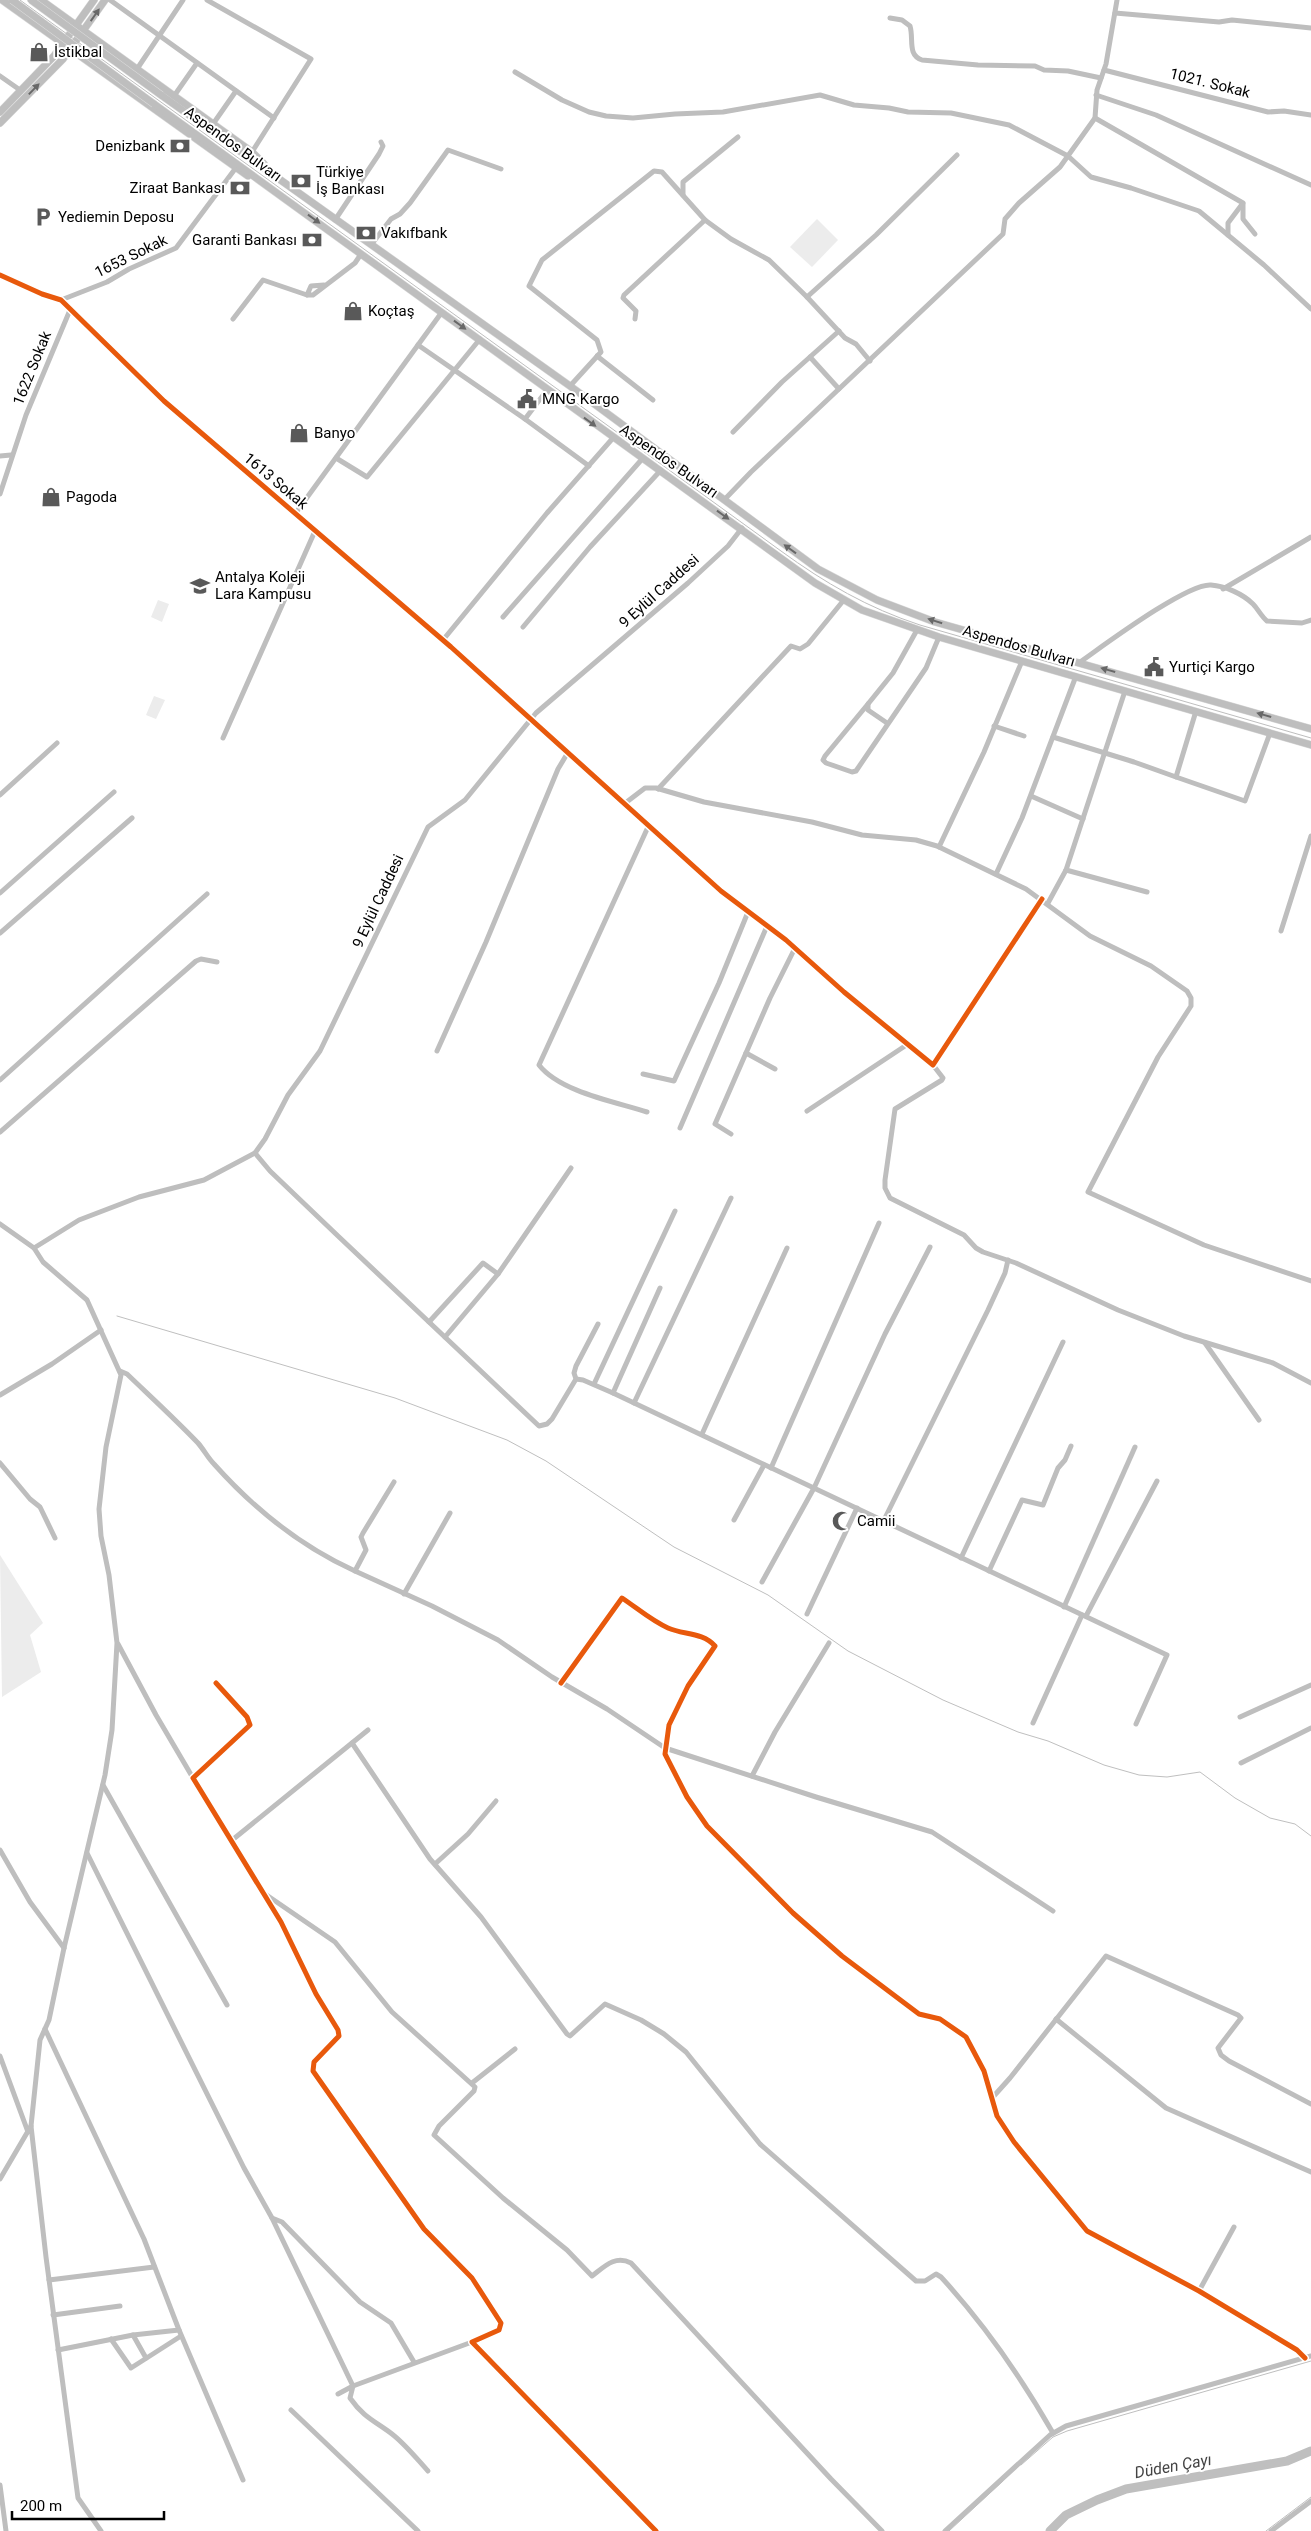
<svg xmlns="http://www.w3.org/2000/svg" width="1311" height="2531" font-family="Roboto,sans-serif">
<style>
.green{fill:#ececec}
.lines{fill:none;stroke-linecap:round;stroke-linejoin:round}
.stream{stroke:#bfbfbf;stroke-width:1}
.river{stroke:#bfbfbf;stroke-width:9}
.major-casing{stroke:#dbdbdb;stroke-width:8}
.minor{stroke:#bebebe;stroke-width:5}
.major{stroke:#bebebe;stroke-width:7}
.tram{stroke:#bebebe;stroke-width:1}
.major-bridge-casing{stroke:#dbdbdb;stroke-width:8;stroke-linecap:butt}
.major-bridge{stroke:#bebebe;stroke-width:7}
.cycleway-casing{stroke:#fff;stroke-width:8}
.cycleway{stroke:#e8590c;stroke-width:5}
.oneway{fill:#686868}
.labels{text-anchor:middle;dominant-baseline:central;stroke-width:4;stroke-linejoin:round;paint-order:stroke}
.poi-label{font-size:15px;fill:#000;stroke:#fff;text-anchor:start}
.street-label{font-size:15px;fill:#000;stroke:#fff}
.water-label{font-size:16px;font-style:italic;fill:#444;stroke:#fff}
</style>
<rect width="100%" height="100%" fill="#fff"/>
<g class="green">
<polygon points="817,219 838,240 812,267 790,247"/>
<polygon points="158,600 169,604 162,622 151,617"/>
<polygon points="154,696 165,700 156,719 146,715"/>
<polygon points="0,1555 43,1623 30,1635 41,1672 2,1697"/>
</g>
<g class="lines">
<g class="stream">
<polyline points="117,1316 395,1398 507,1440 546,1461 674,1547 768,1595 848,1651 943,1700 1018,1732 1048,1741 1104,1765 1139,1775 1167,1777 1200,1772 1235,1798 1270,1818 1295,1824 1311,1836"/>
<polyline points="1021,2465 1053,2437 1067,2431 1311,2361"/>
<polyline points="949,2531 1003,2481"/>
<polyline points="1266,2531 1311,2497"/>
</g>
<polyline class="river" points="1050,2531 1066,2515 1097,2500 1126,2489 1287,2461 1311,2451"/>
<defs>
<g id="major">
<polyline points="2,0 248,176"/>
<polyline points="41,0 252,152 264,164"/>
<polyline points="161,95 570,386 818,569 877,600 935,622 1311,729"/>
<polyline points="154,104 815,583 862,610 939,637 1311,745"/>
<polyline points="0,112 54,56 94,0"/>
<polyline points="0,123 63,59 105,0"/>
</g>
</defs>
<use href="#major" class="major-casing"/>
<g class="minor">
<polyline points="110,0 274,118"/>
<polyline points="207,0 311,59 252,152"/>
<polyline points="1115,13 1219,22 1232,20 1311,28"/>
<path d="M890,18L902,20L910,26C914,39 907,55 922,60L978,65L1035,66L1044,70L1068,71L1101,78"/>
<polyline points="137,69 183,0"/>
<polyline points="1104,70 1268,112 1284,111 1311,115"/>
<polyline points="515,72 562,100 589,112 606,116 633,118 675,114 723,112 820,95 854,105 889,108 908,112 951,113 1009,125 1068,156 1091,177 1131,188 1199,211 1264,265 1311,309"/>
<polyline points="0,76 20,90"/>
<polyline points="1096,95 1156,115 1311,185"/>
<polyline points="174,96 197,63"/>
<polyline points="1095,118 1243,203 1228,223 1228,235"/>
<polyline points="213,124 236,91"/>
<polyline points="683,195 683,182 738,137"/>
<polyline points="1243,204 1243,219 1255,234"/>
<polyline points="335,220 379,154 383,146 381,142"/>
<polyline points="705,220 731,239 769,260 807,297 845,338 856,344 870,361"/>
<polyline points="371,245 391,219 400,214 410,203 448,150 501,169"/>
<polyline points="0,275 42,294 61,300 164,401 451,647 721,891 786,940 844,992 933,1065 1042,899"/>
<polyline points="324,285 311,286 307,295 313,295 355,263 361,254"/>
<polyline points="807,297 876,235 957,155"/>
<polyline points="61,300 107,282 129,269 176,248 235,169"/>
<polyline points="233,319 263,280 307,295"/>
<polyline points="418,345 525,419 547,390"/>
<polyline points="597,356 653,400"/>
<polyline points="810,357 839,389"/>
<polyline points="570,386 601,352 597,340 529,286 542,260 654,171 662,172 705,220 624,295 623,298 636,311 635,319"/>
<polyline points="525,419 589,466"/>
<polyline points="733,432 782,382 839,331"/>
<polyline points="0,456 11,455"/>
<polyline points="336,458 367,477 480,339"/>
<polyline points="0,494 26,415 70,310"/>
<polyline points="725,499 751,472 1003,234 1005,219 1019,203 1060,167 1095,118 1097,90 1106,64 1117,0"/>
<polyline points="295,514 442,312"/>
<polyline points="1223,589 1311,537"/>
<polyline points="503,617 643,458"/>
<polyline points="523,627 590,547 661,470"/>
<polyline points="443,640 547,513 613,438"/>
<path d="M1080,662C1103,646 1187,583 1211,585C1225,586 1243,594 1253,604C1258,609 1261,616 1267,621L1302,623L1311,620"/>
<polyline points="868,704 825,756 823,760 826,763 852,772 856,771 926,668 939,637"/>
<polyline points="887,723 868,710 868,704 893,673 917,630"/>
<polyline points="994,726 1024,736"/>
<polyline points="1053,737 1134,762 1176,777 1196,711"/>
<polyline points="223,738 315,531"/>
<polyline points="1176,777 1245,801 1270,733"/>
<polyline points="658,789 791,646 800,649 808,644 843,601"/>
<polyline points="0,795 57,743"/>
<polyline points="1031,796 1083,819"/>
<polyline points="624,804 645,788 656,788 704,802 812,822 862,835 916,840 937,846 1026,889 1090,936 1151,966 1187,991 1191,998 1191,1006 1158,1057 1088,1192 1204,1245 1311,1281"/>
<polyline points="939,847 984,752 1022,661"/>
<polyline points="1066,870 1147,892"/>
<polyline points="996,874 1022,818 1076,676"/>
<polyline points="0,893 114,792"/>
<polyline points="1048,903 1066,870 1125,691"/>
<polyline points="1281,931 1311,836"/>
<polyline points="0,933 132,818"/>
<polyline points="437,1051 486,942 558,769 567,754"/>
<polyline points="746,1053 775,1069"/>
<polyline points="933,1065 943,1078 942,1080 895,1109 885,1180 885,1188 890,1198 964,1235 976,1248 983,1252 1016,1263 1118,1310 1184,1336 1273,1363 1311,1383"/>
<polyline points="643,1074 674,1081 719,983 748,912"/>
<polyline points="0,1080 207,894"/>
<polyline points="807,1111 908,1044"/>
<path d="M647,1112C616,1102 560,1092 539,1065L648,827"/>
<polyline points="680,1128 767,926"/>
<polyline points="0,1132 196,961 201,959 217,962"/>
<polyline points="731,1134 715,1124 770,998 795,948"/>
<polyline points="255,1153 270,1171 338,1236 539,1426 547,1424 552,1419 576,1379 574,1373 576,1366 598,1324"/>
<polyline points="0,1224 34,1248 43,1262 87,1300 121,1375 106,1447 99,1509 101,1536 109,1575 117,1643 112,1730 105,1775 64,1948 49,2020 40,2040 31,2126 0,2179"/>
<polyline points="34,1248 79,1220 139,1197 204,1180 255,1153 265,1139 288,1095 320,1051 428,827 465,800 536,713 688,583 728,546 742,528"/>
<polyline points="429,1322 483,1263 498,1274"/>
<polyline points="445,1337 498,1274 571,1168"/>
<polyline points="1205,1343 1259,1420"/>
<path d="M120,1371L127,1374C151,1397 175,1419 198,1443C204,1450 208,1458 214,1464C255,1510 300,1546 355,1571"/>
<polyline points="576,1379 583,1380 613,1393 1167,1655 1136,1724"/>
<polyline points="594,1384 675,1211"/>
<polyline points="613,1393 660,1288"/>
<polyline points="0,1395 52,1364 101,1330"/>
<polyline points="634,1403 731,1198"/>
<polyline points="702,1434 787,1248"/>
<polyline points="0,1463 30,1499 40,1507 55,1538"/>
<polyline points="771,1468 879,1223"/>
<polyline points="394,1482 363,1533 361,1537 366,1550 355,1571 432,1606 498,1640 552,1677 607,1709 665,1748 816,1797 932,1832 1053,1911"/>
<polyline points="734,1520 764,1465"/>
<polyline points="884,1520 988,1310 1005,1273 1008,1260"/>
<polyline points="961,1558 1063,1342"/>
<polyline points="989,1571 1022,1500 1043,1505 1058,1468 1065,1460 1071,1446"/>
<polyline points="762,1582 814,1488 885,1334 930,1247"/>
<polyline points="404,1594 450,1513"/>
<polyline points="1064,1607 1135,1447"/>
<polyline points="807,1614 857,1508"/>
<polyline points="1086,1616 1157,1481"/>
<polyline points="118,1644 156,1715 193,1778"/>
<polyline points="216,1683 247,1717 250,1725 193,1778 281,1922 316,1994 338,2030 339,2036 314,2062 313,2071 424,2229 472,2278 501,2323 499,2330 472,2342 656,2531"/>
<path d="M561,1683L622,1598C637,1608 652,1621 668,1628C684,1635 702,1632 715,1646L688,1686L669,1725L665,1754L687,1797L707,1826L793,1913L842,1956L919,2014L940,2019L966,2037L984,2071L997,2116L1014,2142L1087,2231L1199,2291L1297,2350L1305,2358"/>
<polyline points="1240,1717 1311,1685"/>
<polyline points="1033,1723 1082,1615"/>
<path d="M352,1743L430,1859L481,1917L567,2034L570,2036L605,2004L641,2020L664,2034L686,2052L760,2144L916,2281H925L936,2274L941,2277C985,2325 1021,2377 1053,2433"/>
<polyline points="1241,1763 1311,1728"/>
<polyline points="752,1776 775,1732 829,1643"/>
<polyline points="103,1785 227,2005"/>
<polyline points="231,1841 368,1730"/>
<polyline points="0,1850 30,1902 64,1948"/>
<polyline points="87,1853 244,2168 272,2218"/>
<polyline points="435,1864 468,1834 496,1801"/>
<path d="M265,1894L335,1942L392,2012L475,2087L474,2091L439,2126L434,2135L503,2198L567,2250L592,2276C605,2266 615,2255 631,2263L831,2479L882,2531"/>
<polyline points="1056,2019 1166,2108 1311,2172"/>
<polyline points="45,2029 144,2239 179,2330 133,2335 58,2350"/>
<polyline points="0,2056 28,2132"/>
<polyline points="472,2083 515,2049"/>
<polyline points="993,2097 1010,2078 1106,1956 1238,2015 1241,2018 1218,2048 1221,2055 1229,2061 1311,2104"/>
<polyline points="31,2126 46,2257 78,2498 101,2531"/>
<polyline points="49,2280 154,2267"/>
<polyline points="1199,2291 1234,2227"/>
<polyline points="53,2315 120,2306"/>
<polyline points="179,2330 243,2480"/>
<polyline points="133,2335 146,2358"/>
<polyline points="111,2339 131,2368 181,2336"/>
<polyline points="414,2362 391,2323 360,2302 282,2222 272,2218 353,2386 472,2342"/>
<path d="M338,2394L353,2386L350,2398C364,2418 375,2421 392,2434C405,2444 417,2459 428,2471"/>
<polyline points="291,2410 418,2531"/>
<polyline points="0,2485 6,2531"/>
<polyline points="945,2531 1050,2435 1066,2426 1311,2356"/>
<polyline points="1271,2531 1311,2501"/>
</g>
<use href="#major" class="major"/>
<path class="tram" d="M20,0L781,551C825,583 868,608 920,625L1311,738"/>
<defs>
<g id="major-bridge">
<polyline points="12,0 154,104"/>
<polyline points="31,0 161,95"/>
</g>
</defs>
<use href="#major-bridge" class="major-bridge-casing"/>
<use href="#major-bridge" class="major-bridge"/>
<defs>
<g id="cycleway">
<polyline points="0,275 42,294 61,300 164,401 451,647 721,891 786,940 844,992 933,1065 1042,899"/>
<polyline points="216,1683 247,1717 250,1725 193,1778 281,1922 316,1994 338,2030 339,2036 314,2062 313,2071 424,2229 472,2278 501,2323 499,2330 472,2342 656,2531"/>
<path d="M561,1683L622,1598C637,1608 652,1621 668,1628C684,1635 702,1632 715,1646L688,1686L669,1725L665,1754L687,1797L707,1826L793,1913L842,1956L919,2014L940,2019L966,2037L984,2071L997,2116L1014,2142L1087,2231L1199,2291L1297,2350L1305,2358"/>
</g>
</defs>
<use href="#cycleway" class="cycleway-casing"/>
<use href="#cycleway" class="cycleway"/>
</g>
<defs><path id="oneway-solid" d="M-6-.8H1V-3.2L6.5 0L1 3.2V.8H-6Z" transform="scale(1.25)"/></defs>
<g class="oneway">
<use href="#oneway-solid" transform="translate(95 15) rotate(-55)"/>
<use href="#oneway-solid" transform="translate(34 89) rotate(-46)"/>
<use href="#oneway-solid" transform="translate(314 219) rotate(36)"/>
<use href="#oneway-solid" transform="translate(460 325) rotate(36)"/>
<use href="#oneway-solid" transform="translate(590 422) rotate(36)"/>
<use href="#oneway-solid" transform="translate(723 515) rotate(36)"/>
<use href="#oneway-solid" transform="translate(790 549) rotate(-144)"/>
<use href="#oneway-solid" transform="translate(935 621) rotate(-163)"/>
<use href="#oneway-solid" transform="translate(1108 670) rotate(-164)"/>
<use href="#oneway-solid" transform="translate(1264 715) rotate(-164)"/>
</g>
<defs>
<symbol id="shop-bare" viewBox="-9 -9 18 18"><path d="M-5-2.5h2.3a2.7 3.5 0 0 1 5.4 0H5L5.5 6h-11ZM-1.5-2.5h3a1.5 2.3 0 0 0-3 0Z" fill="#595959" stroke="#fff" stroke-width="2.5" paint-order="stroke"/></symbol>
<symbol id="bank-bare" viewBox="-9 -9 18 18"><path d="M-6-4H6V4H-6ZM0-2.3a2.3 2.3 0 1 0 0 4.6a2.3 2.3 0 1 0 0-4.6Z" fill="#595959" stroke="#fff" stroke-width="2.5" paint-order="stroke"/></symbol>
<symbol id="parking-bare" viewBox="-9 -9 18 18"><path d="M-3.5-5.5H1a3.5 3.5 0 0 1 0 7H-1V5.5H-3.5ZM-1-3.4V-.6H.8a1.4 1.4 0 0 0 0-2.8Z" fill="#595959" stroke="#fff" stroke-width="2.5" paint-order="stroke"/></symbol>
<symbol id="civic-bare" viewBox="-9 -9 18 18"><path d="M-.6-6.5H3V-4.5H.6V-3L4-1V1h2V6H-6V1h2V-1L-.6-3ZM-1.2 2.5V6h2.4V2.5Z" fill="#595959" stroke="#fff" stroke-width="2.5" paint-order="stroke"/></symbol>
<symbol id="school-bare" viewBox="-9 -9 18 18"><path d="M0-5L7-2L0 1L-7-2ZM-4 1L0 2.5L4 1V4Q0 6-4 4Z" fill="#595959" stroke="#fff" stroke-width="2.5" paint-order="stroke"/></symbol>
<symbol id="mosque-bare" viewBox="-9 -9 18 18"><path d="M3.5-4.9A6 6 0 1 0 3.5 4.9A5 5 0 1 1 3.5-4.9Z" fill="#595959" stroke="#fff" stroke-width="2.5" paint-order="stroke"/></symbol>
</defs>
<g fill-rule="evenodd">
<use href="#shop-bare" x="25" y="38" width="28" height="28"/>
<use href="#bank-bare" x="166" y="132" width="28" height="28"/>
<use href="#bank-bare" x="287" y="167" width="28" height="28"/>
<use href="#bank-bare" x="226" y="174" width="28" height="28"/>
<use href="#parking-bare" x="29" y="203" width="28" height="28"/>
<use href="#bank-bare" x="352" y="219" width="28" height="28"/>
<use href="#bank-bare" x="298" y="226" width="28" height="28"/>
<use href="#shop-bare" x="339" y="297" width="28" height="28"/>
<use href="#civic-bare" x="513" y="385" width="28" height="28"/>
<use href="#shop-bare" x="285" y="419" width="28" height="28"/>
<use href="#shop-bare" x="37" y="483" width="28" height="28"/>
<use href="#school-bare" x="186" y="572" width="28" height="28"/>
<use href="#civic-bare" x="1140" y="653" width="28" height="28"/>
<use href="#mosque-bare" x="828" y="1507" width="28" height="28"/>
</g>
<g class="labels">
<g class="poi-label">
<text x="54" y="52">İstikbal</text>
<text x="165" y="146" text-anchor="end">Denizbank</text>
<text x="316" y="172">Türkiye<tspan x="316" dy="17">İş Bankası</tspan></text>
<text x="225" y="188" text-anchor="end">Ziraat Bankası</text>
<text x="58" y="217">Yediemin Deposu</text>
<text x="381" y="233">Vakıfbank</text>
<text x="297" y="240" text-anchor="end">Garanti Bankası</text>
<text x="368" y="311">Koçtaş</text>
<text x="542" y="399">MNG Kargo</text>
<text x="314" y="433">Banyo</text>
<text x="66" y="497">Pagoda</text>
<text x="215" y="577">Antalya Koleji<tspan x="215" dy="17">Lara Kampusu</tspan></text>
<text x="1169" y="667">Yurtiçi Kargo</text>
<text x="857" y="1521">Camii</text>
</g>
<g class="street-label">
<text transform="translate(1210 83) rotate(14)">1021. Sokak</text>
<text transform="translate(233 144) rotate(36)">Aspendos Bulvarı</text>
<text transform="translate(131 256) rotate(-26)">1653 Sokak</text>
<text transform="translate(32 368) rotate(-68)">1622 Sokak</text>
<text transform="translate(669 461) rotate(35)">Aspendos Bulvarı</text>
<text transform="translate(276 481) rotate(40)">1613 Sokak</text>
<text transform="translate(659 591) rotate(-42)">9 Eylül Caddesi</text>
<text transform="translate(1019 646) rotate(16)">Aspendos Bulvarı</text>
<text transform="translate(378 901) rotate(-65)">9 Eylül Caddesi</text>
</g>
<g class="water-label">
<text transform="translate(1173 2466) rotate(-10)">Düden Çayı</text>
</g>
</g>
<path d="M12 2511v8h152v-8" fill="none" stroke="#000000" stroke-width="2.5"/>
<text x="20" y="2511" font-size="15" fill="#000000" stroke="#ffffff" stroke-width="4" paint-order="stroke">200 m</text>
</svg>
